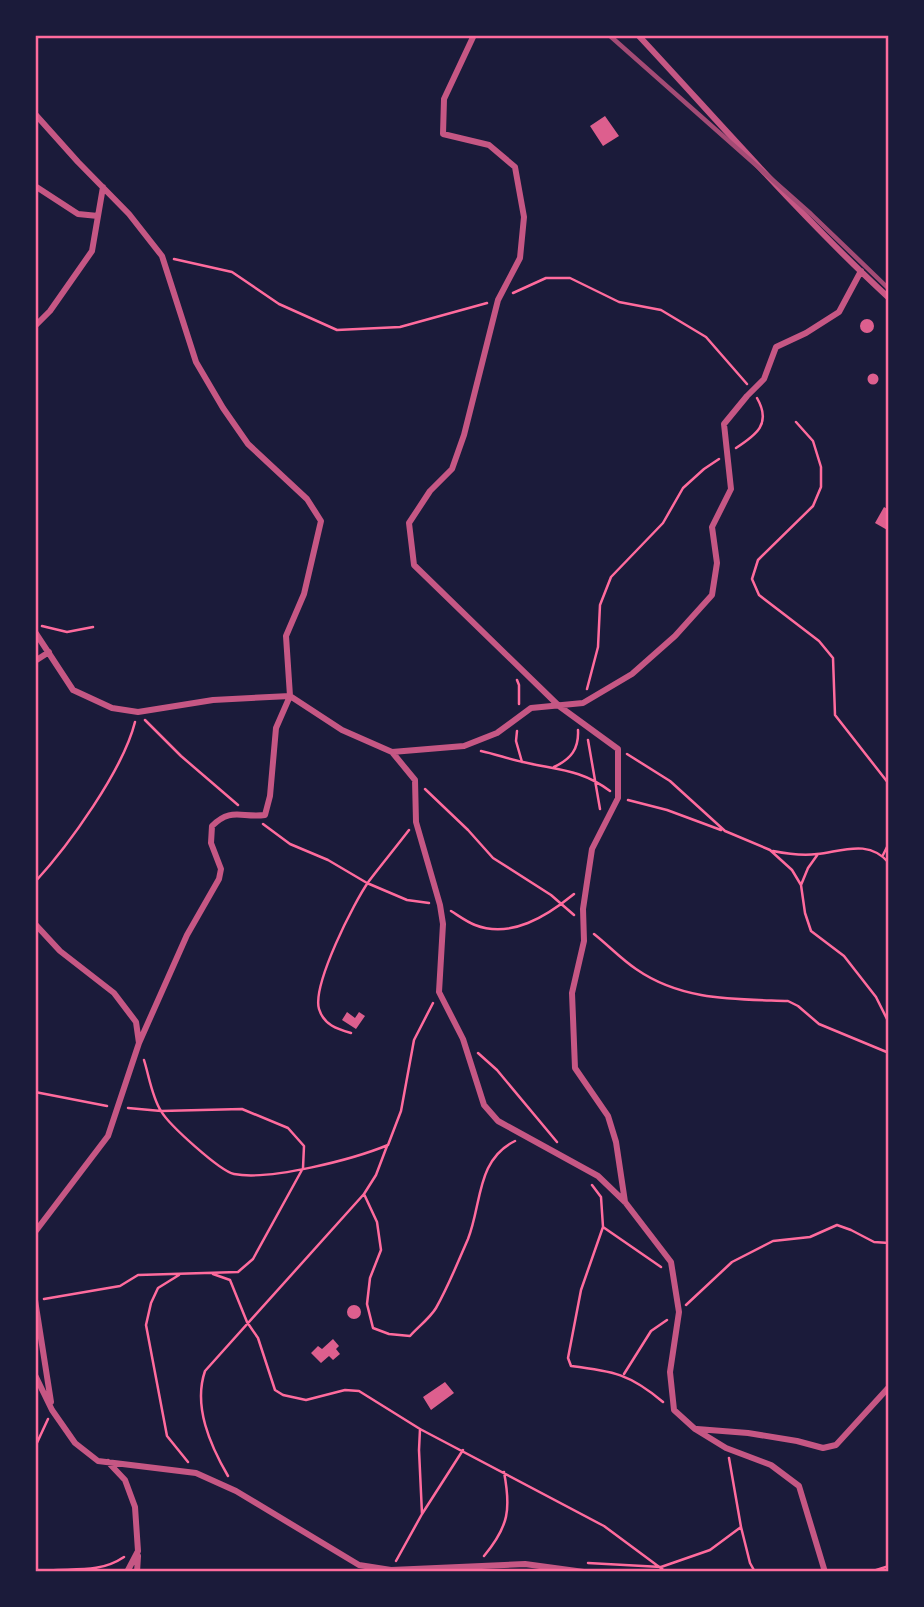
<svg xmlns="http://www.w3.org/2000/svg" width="924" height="1607" viewBox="0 0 924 1607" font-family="'Sofia Sans Condensed',sans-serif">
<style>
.building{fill:#dd5f8e}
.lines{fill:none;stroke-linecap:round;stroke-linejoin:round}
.path{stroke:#ff6b9d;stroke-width:2.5}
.minor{stroke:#c65784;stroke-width:6}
.rail{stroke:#a44b75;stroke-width:4.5}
.neatline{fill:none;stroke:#ff6b9d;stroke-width:2.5}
</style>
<rect width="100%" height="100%" fill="#1b1b3a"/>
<!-- building -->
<path class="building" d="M 605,116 L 619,136 L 603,146 L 590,126 Z
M860 326a7 7 0 1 1 14 0a7 7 0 1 1-14 0Z
M867.5 379a5.5 5.5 0 1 1 11 0a5.5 5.5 0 1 1-11 0Z
M 884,507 L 889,510 L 889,531 L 875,523 Z
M 347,1012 L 355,1018 L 359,1012 L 365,1016 L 356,1029 L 342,1020 Z
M347 1312a7 7 0 1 1 14 0a7 7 0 1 1-14 0Z
M 333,1339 L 339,1346 L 336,1349 L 340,1354 L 333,1360 L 329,1356 L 321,1363 L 311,1353 L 318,1346 L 322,1349 Z
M 445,1382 L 454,1393 L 431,1410 L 423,1397 Z"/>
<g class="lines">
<!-- path -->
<path class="path" d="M 174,259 L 232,272 L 279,304 L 337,330 L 400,327 L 487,303
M 513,293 L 546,278 L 570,278 L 619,302 L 661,310 L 706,337 L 747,384
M 796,422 L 813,441 L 821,467 L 821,487 L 813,506 L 758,560 L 752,579 L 759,595 L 819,641 L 833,658 L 835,715 L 889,784
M 736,448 C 756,435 772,424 757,398
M 42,626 L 67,632 L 93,627
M 517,680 L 519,685 L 519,704
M 587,689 L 598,647 L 600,605 L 611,577 L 663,523 L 683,488 L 704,469 L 719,459
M 145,720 L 181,756 L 238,805
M 517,731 L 516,741 L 522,762
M 588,740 L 600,809
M 481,751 C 495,754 509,759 523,762 C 557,770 581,769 610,791
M 627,754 L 670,781 L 725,831 L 770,850 L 792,870 L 801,885 L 805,913 L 811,931 L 844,956 L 876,997 L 889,1023
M 554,767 C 571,759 579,749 578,730
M 425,789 L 468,830 L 493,858 L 551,895 L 574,915
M 628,800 L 667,810 L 721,830
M 263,824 L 290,844 L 328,860 L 367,883 L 407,900 L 429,903
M 773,851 C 788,854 802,856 817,854 C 843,851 869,839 889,863
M 883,855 L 889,843
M 35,882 C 69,845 123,770 135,722
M 801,885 L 808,868 L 818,854
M 451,911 C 459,916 467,922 475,925 C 511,939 547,916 574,894
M 594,934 C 608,945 621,959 636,969 C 682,1001 734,999 788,1001 L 798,1006 L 819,1024 L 889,1053
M 351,1033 C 337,1029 324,1025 319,1009 C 312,985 354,902 369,881 C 382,864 396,847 409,830
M 478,1053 L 497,1070 L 557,1142
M 144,1060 C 149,1076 152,1097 161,1111 C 169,1125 220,1171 234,1174 C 270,1181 354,1159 388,1145 L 401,1111 L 414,1040 L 433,1003
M 35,1092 L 107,1106
M 592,1185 L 601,1197 L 603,1227 L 581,1290 L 568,1358 L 571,1366 C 613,1371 630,1374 663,1402
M 364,1194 L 377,1222 L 381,1250 L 370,1278 L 367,1304 L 373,1328 L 389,1334 L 410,1336 C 418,1327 430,1318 436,1308 C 448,1287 458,1262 468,1239 C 482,1204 476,1160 515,1141
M 603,1227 L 661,1267
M 213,1274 L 230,1280 L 247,1322 L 258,1338 L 275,1390 L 283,1395 L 306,1400 L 345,1390 L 359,1391 L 420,1429 L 604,1526 L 666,1572
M 179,1275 L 158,1288 L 151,1303 L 146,1325 L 167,1436 L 188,1462
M 44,1299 L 120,1286 L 138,1275 L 238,1272 L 253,1259 L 303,1168 L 304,1146 L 288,1128 L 242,1109 L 161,1111 L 128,1108
M 686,1305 L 732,1262 L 773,1241 L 810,1237 L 837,1225 L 851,1230 L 874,1242 L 889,1243
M 624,1374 L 651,1331 L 667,1320
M 35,1447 L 48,1419
M 729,1458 L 741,1527 L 750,1563 L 755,1572
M 228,1476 C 210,1445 193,1406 205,1371 L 364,1194 L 376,1175 L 387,1146
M 422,1514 L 463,1450
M 484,1556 C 509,1526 511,1509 504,1472
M 396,1561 L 422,1514 L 419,1450 L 420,1429
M 588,1563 L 661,1567 L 710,1550 L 741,1527
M 36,1572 C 65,1566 96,1576 124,1557
M 870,1572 L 889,1566"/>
<!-- minor -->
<path class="minor" d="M 474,35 L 444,99 L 443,134 L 489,145 L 515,167 L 524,217 L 520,258 L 498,300 L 464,435 L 452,469 L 430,491 L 409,523 L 414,565 L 559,706 L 618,749 L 618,798 L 592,849 L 583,909 L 584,941 L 572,993 L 575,1068 L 608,1116 L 616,1142 L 625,1202
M 638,35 C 720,123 800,216 889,298
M 35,114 L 78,162 L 129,214 L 162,256 L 196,362 L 223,408 L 248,444 L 307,499 L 321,521 L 304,594 L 286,636 L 290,696 L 342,730 L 392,752 L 415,780 L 416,822 L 440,905 L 443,924 L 439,992 L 463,1039 L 484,1105 L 498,1121 L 598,1176 L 625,1202 L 671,1262 L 679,1312 L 670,1372 L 674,1410 L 695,1429 L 726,1448 L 771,1465 L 799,1486 L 825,1572
M 35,186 L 78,214 L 98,216
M 35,326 L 50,311 L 92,251 L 103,187
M 35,632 L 73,690 L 112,708 L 138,712 L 213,700 L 290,696 L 276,728 L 270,796 L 265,815 C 241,818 231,807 212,826 L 211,843 L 221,869 L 219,879 L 187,935 L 139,1043
M 35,661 L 49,652
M 392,752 L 464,746 L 497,733 L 531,708 L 583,703 L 632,674 L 675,636 L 712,595 L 717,563 L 712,527 L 731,489 L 724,424 L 747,396 L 764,379 L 776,347 L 806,333 L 839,312 L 861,271
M 35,924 L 60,951 L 114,993 L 136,1022 L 139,1043 L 108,1136 L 35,1232
M 35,1300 L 51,1402
M 35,1375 L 52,1410 L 75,1443 L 98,1461 L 196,1473 L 236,1491 L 359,1565 L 391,1570 L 525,1564 L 584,1572
M 697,1429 L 748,1433 L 797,1441 L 823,1448 L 836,1445 L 889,1387
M 108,1462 L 125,1480 L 135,1507 L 138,1551 L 127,1572
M 137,1572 L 138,1556"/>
<!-- rail -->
<path class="rail" d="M 609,35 L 811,214 L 889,289"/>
</g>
<!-- border -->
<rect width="924" height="1607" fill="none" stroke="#1b1b3a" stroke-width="74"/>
<rect x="37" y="37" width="850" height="1533" class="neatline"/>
</svg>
